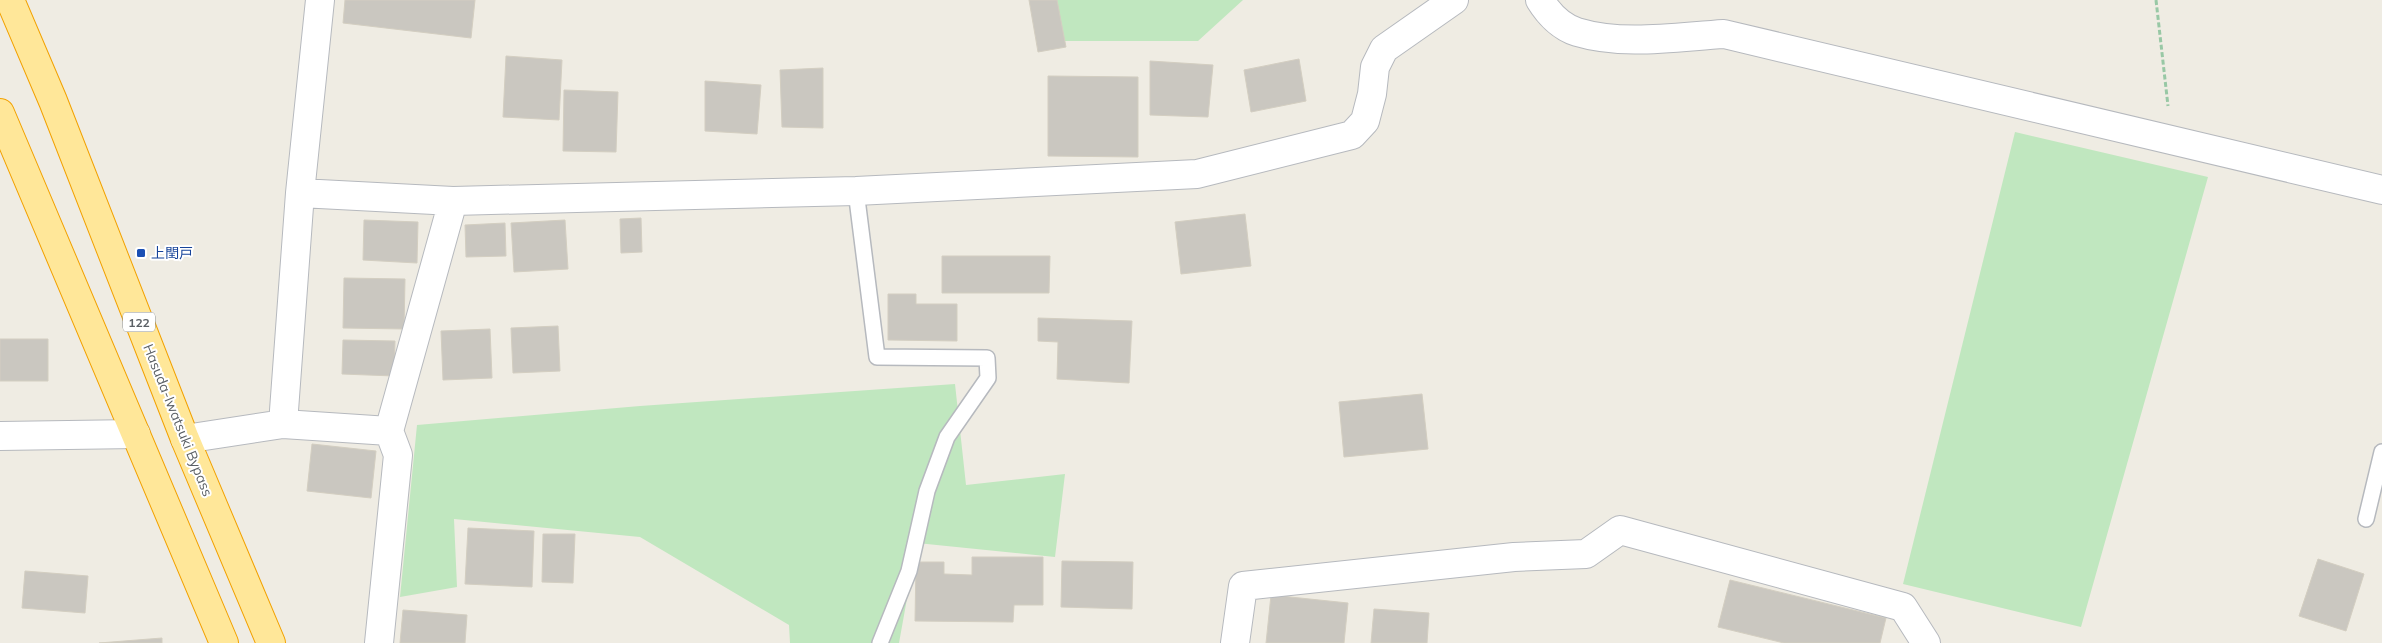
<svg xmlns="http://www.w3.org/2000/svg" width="2382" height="643" viewBox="0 0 2382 643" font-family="Mulish,'Noto Sans JP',sans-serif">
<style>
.green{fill:#c0e7bf}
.building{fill:#cac7c0;stroke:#d3cec1}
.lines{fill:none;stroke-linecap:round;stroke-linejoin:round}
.service-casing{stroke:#b6b9be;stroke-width:18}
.minor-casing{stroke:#b6b9be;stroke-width:30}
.trunk-casing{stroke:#f2a100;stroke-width:30}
.path{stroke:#98c8a5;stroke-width:3;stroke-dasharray:5 2.5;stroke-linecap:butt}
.service{stroke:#fff;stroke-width:15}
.minor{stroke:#fff;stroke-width:28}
.trunk{stroke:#ffe799;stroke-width:28}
.transit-dot{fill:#1a4fb4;stroke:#fff;stroke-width:2}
.labels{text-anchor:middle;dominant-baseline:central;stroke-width:4;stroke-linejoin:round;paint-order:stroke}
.shield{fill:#fff;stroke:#8c9093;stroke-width:1}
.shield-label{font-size:12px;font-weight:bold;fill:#5b6065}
.transit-label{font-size:14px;fill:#164399;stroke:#fff;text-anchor:start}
.street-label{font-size:14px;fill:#5b6065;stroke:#fff}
</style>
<rect width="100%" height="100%" fill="#efece3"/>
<!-- green -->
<path class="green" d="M 1049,0 L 1243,0 L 1198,41 L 1052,41 Z
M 2015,132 L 2208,177 L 2081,627 L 1903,584 Z
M 955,384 L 966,485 L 1065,474 L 1055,557 L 917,543 L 899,643 L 790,643 L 789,625 L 640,537 L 454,519 L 457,587 L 400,597 L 417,425 L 640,406 Z"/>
<!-- building -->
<path class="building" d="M 345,0 L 475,0 L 471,38 L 343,23 Z
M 1029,0 L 1057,0 L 1066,47 L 1038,52 Z
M 506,56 L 562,60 L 559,120 L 503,117 Z
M 1299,59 L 1306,101 L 1251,112 L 1244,70 Z
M 1150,61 L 1213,65 L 1208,117 L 1150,115 Z
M 823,68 L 823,128 L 782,127 L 780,70 Z
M 1048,76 L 1138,77 L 1138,157 L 1048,156 Z
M 705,81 L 761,85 L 757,134 L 705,131 Z
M 564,90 L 618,92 L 616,152 L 563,151 Z
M 1245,214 L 1251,266 L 1181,274 L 1175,222 Z
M 641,218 L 642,252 L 621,253 L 620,219 Z
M 364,220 L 418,222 L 417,263 L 363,260 Z
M 565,220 L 568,269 L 514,272 L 511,223 Z
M 505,223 L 506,256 L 466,257 L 465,225 Z
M 942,256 L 1050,256 L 1049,293 L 942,293 Z
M 344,278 L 405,279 L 404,329 L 343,328 Z
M 888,294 L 916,294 L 916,304 L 957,304 L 957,341 L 888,340 Z
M 1038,318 L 1132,321 L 1129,383 L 1057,379 L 1058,342 L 1038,341 Z
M 558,326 L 560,371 L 513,373 L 511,328 Z
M 490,329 L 492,378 L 443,380 L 441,331 Z
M 0,339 L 48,339 L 48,381 L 0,381 Z
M 343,340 L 395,341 L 394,376 L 342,374 Z
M 1422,394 L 1428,449 L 1344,457 L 1339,402 Z
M 312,444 L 376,451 L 371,498 L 307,491 Z
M 468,528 L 534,531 L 532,587 L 465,584 Z
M 543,534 L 575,534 L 573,583 L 542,582 Z
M 972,557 L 1043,557 L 1043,605 L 1014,605 L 1013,622 L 915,621 L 916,562 L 944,562 L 944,574 L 972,575 Z
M 2318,559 L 2364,574 L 2346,631 L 2299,616 Z
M 1062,561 L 1133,562 L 1132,609 L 1061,607 Z
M 25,571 L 88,576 L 85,613 L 22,608 Z
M 1730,580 L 1886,618 L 1880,643 L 1784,643 L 1718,627 Z
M 1271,595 L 1348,603 L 1344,643 L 1266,643 Z
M 1374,609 L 1429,613 L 1427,643 L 1371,643 Z
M 403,610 L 467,615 L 465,643 L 400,643 Z
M 162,638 L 162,643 L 99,643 Z"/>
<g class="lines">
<!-- service casing -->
<g class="service-casing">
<path id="service" d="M 856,191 L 877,357 L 987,358 L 988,378 L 947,437 L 927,491 L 909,571 L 880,643
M 2366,519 L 2382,452"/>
</g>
<!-- minor casing -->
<g class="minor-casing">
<path id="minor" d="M 1540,0 C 1548,13 1561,27 1577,32 C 1623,46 1676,37 1724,34 L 2382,190
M 300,193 L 453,201 L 856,191 L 1197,174 L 1352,135 L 1365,121 L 1372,94 L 1375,67 L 1384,49 L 1454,0
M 283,424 L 300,193 L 320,0
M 389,431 L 453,201
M 0,436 L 136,434
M 185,439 L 283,424 L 389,431 L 398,455 L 379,643
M 1235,643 L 1243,586 L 1514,557 L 1586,554 L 1620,530 L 1903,607 L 1926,643"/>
</g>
<!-- trunk casing -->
<g class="trunk-casing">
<path id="trunk" d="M 10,0 L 53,101 L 185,439 L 271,643
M 0,113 L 224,643"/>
</g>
<!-- path -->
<path class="path" d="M 2156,0 L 2168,106"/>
<!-- service -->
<use href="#service" class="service"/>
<!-- minor -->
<use href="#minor" class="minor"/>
<!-- trunk -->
<use href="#trunk" class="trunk"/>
</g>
<!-- markers -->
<rect class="transit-dot" x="136" y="248" width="10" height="10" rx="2.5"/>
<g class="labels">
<!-- shield labels -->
<rect class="shield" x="123" y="312.5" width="32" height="19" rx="4"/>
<g class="shield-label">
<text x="139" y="322">122</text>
</g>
<!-- transit labels -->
<g class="transit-label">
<text x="151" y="253">上閏戸</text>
</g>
<!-- street labels -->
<g class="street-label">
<text transform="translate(178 420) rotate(68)">Hasuda-Iwatsuki Bypass</text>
</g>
</g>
</svg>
